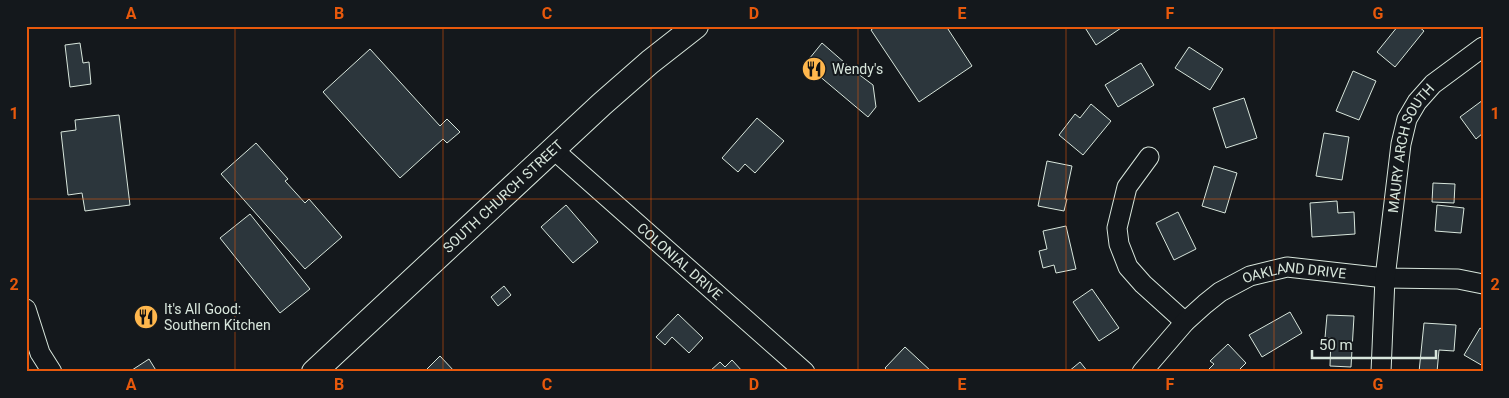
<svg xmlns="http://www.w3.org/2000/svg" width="1509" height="398" viewBox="0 0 1509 398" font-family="Roboto,sans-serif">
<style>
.building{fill:#2c363c;stroke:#d8e6dc}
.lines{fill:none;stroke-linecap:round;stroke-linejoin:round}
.minor-casing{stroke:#d8e6dc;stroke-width:21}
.major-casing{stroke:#d8e6dc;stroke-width:26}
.minor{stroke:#14181c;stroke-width:19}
.major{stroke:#14181c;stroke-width:24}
.grid{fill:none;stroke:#e8590c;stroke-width:1;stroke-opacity:0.55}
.labels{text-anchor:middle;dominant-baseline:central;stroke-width:4;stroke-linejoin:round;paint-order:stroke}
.poi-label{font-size:14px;fill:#d8e6dc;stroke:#14181c;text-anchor:start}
.street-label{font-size:14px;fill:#d8e6dc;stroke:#14181c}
.neatline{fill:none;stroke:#e8590c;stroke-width:2}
.grid-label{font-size:16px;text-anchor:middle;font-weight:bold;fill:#e8590c}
</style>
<rect width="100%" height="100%" fill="#14181c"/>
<!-- building -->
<path class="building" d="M 876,26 L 946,26 L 972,66 L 919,102 L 871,30 Z
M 1084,26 L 1124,26 L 1096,45 Z
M 1398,26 L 1418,26 L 1424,31 L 1395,67 L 1377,52 Z
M 80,43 L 83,63 L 89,62 L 91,84 L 70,87 L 65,45 Z
M 822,43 L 853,70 L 873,85 L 876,107 L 868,117 L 805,64 Z
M 1189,47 L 1223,69 L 1210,90 L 1175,68 Z
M 370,49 L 440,126 L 447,119 L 460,132 L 447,143 L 443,139 L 400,178 L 323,92 Z
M 1141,63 L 1154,85 L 1118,107 L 1105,85 Z
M 1353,71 L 1376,81 L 1359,120 L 1336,111 Z
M 1244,98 L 1257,138 L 1226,148 L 1213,108 Z
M 1483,100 L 1483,133 L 1476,139 L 1460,117 Z
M 1091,104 L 1111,121 L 1083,155 L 1059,135 L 1075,114 L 1080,118 Z
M 119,115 L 130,205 L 85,211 L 82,193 L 68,195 L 61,132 L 76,130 L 75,120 Z
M 757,118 L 784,141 L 755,173 L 745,164 L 738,172 L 722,158 Z
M 1324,133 L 1349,137 L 1342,180 L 1316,176 Z
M 256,143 L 288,179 L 285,181 L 305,203 L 309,199 L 342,237 L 305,269 L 221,174 Z
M 1047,161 L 1072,166 L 1065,199 L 1067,199 L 1064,211 L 1038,206 Z
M 1214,166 L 1237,173 L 1225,213 L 1202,206 Z
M 1433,183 L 1455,184 L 1454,203 L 1432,202 Z
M 1337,201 L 1338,213 L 1354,212 L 1355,234 L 1312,237 L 1310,203 Z
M 566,205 L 598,242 L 573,263 L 541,227 Z
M 1437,205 L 1464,208 L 1461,233 L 1435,231 Z
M 1178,212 L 1196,249 L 1174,260 L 1156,223 Z
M 250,214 L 310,289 L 280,313 L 220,238 Z
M 1066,226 L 1076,269 L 1056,273 L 1054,265 L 1043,268 L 1039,251 L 1047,249 L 1043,231 Z
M 504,286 L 511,295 L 498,306 L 491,297 Z
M 1092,289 L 1119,328 L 1099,341 L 1073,302 Z
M 1290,312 L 1302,333 L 1262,357 L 1249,335 Z
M 678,314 L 703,338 L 689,353 L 672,337 L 665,345 L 656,337 Z
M 1327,315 L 1354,316 L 1351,367 L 1330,366 L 1331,338 L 1325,338 Z
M 1424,323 L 1456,325 L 1454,351 L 1439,350 L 1437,372 L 1419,372 Z
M 1480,328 L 1483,330 L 1483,366 L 1464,355 Z
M 1228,344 L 1246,363 L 1237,372 L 1206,372 L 1214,364 L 1210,361 Z
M 905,347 L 932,372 L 889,372 L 885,368 Z
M 440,356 L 455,372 L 424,372 Z
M 149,359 L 157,372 L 129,372 Z
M 732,360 L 743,372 L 710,371 L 720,362 L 725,367 Z
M 1080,362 L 1088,372 L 1068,372 Z"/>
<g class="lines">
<!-- minor casing -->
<g class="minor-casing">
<g id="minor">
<path id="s1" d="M 554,150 L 805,372"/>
<path d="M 1149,157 L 1127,187 L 1117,228 L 1119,244 L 1128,267 L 1143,284 L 1185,322"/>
<path d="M 26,309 L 40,353 L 52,372"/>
<path id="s2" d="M 1142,372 L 1185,322 L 1205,304 L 1220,292 L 1250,276 L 1287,267 L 1385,278 L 1458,279 L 1483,284"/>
<path id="s3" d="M 1381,372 L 1385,278 L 1401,144 L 1407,119 L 1417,102 L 1433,84 L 1483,47"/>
</g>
</g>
<!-- major casing -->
<g class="major-casing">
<g id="major">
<path id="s4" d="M 314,372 L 602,104 L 650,62 L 696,26"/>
</g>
</g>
<!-- minor -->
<use href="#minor" class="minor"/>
<!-- major -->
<use href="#major" class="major"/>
</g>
<!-- grid -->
<path class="grid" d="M 235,26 L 235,372M 443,26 L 443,372M 651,26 L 651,372M 858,26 L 858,372M 1066,26 L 1066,372M 1274,26 L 1274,372M 26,199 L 1483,199"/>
<!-- icons -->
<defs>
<g id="restaurant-disc" transform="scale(1.25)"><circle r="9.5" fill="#ffb74d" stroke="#14181c"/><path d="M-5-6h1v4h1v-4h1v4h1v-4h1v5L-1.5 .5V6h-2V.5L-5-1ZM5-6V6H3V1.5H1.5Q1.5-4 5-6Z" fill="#111"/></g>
</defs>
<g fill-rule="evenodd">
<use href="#restaurant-disc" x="814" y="69"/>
<use href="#restaurant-disc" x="146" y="317"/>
</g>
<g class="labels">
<!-- poi labels -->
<g class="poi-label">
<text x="832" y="69">Wendy's</text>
<text x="164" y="309">It's All Good:<tspan x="164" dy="16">Southern Kitchen</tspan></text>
</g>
<!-- street labels -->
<g class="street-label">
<text stroke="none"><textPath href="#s3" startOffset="228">MAURY ARCH SOUTH</textPath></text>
<text stroke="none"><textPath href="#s4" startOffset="258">SOUTH CHURCH STREET</textPath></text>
<text stroke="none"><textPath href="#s1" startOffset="168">COLONIAL DRIVE</textPath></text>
<text stroke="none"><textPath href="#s2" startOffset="191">OAKLAND DRIVE</textPath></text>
</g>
</g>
<!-- border -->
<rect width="1509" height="398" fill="none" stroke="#14181c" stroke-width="55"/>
<!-- scale -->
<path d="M1312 350v8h124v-8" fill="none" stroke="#d8e6dc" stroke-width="2.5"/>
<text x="1319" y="350" font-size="15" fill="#d8e6dc" stroke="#14181c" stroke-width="4" paint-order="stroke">50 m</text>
<rect x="28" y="28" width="1454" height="342" class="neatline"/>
<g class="grid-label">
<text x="131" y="19">A</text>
<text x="339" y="19">B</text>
<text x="547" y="19">C</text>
<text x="754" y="19">D</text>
<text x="962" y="19">E</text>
<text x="1170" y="19">F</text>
<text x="1378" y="19">G</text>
<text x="14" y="119">1</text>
<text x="1495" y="119">1</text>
<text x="14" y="290">2</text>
<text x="1495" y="290">2</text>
<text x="131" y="390">A</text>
<text x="339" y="390">B</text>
<text x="547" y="390">C</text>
<text x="754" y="390">D</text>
<text x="962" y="390">E</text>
<text x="1170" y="390">F</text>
<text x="1378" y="390">G</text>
</g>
</svg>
